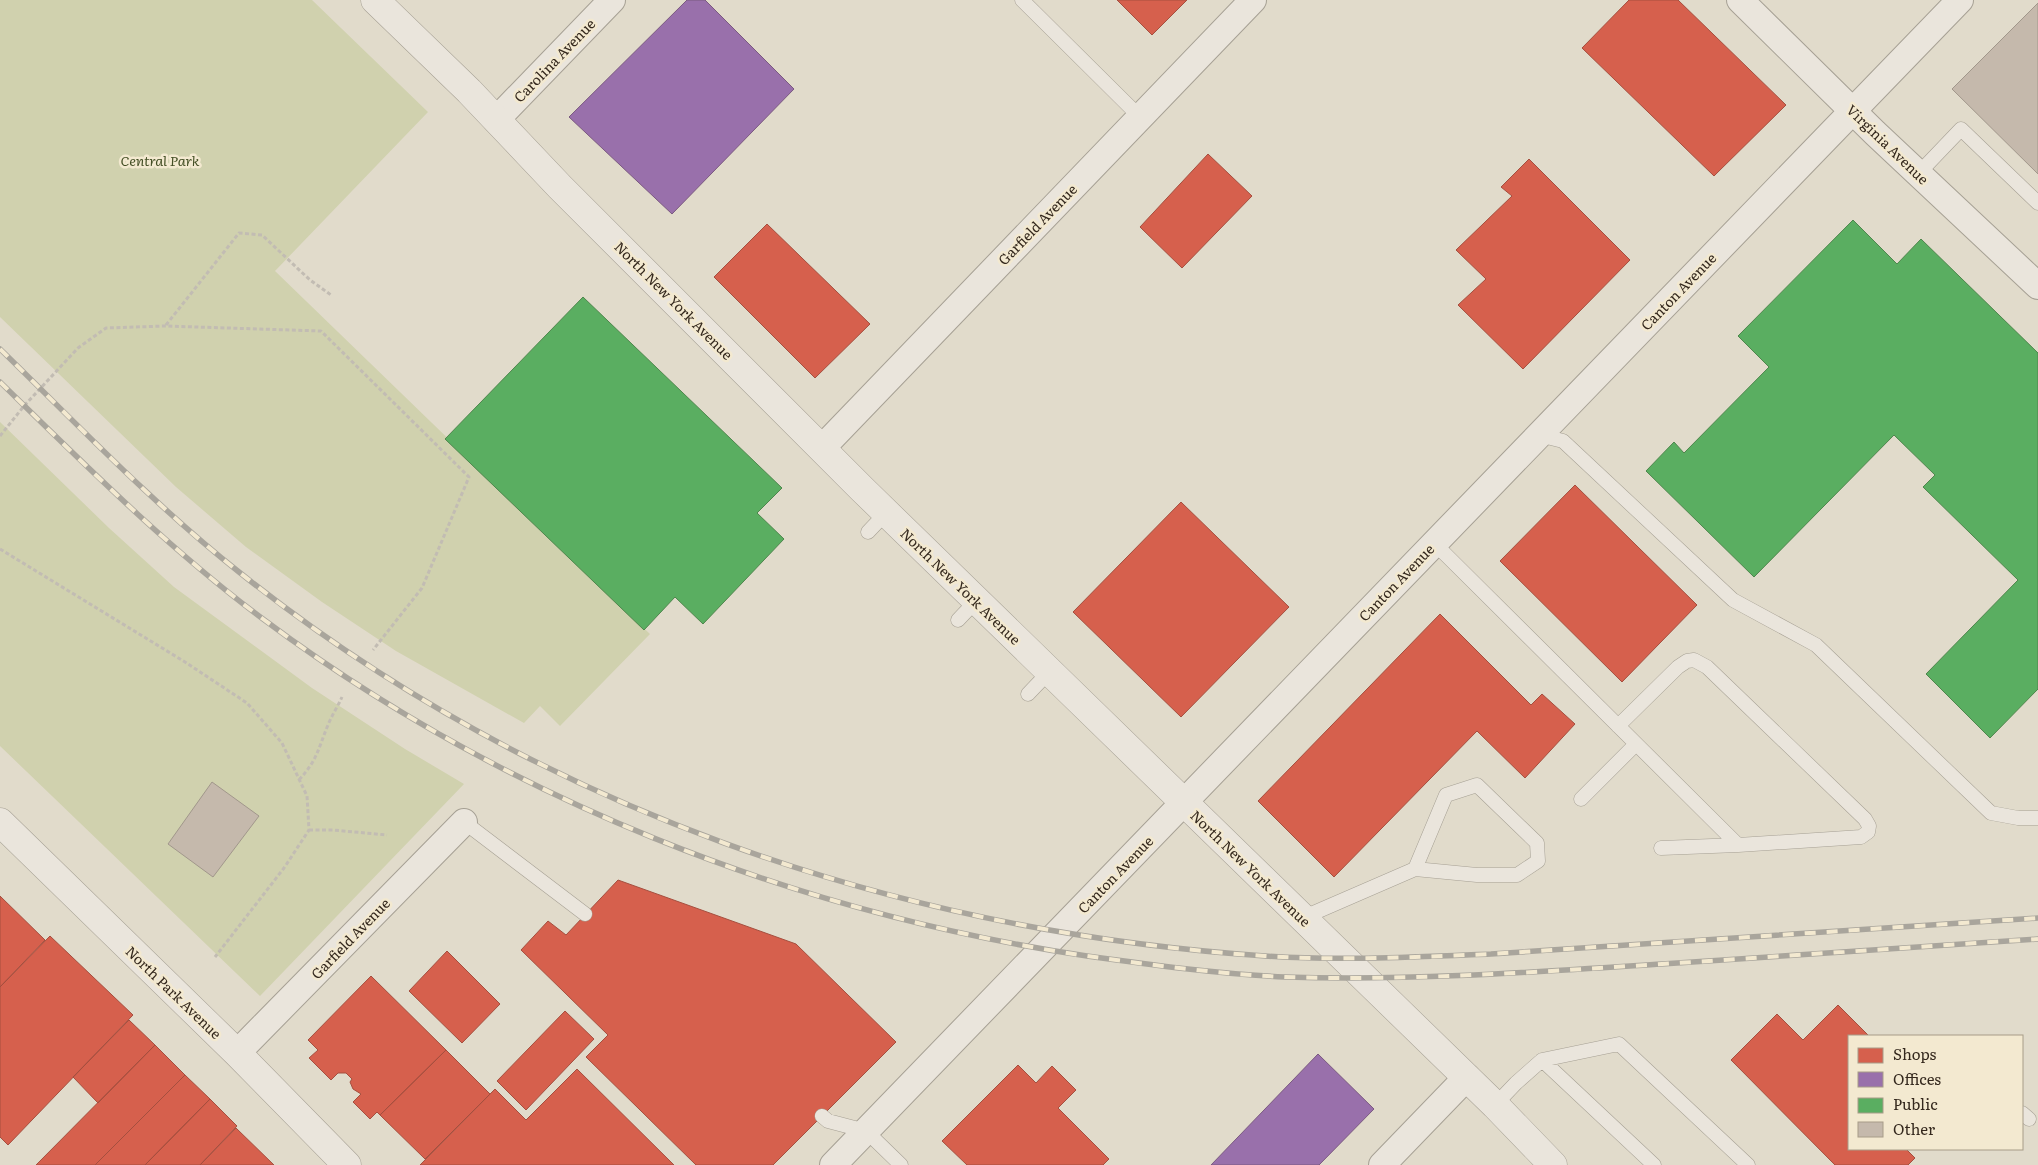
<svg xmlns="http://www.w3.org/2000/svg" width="2038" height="1165" viewBox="0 0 2038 1165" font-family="Literata,serif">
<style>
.green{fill:#d0d1ae}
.shops{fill:#d6604d;stroke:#a54f3f}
.offices{fill:#9970ab;stroke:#7b5a80}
.public{fill:#5aae61;stroke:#4f864d}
.building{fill:#c5b9ac;stroke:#a1978b}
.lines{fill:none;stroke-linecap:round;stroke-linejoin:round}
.service-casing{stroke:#a6a094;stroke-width:15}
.minor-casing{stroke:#a6a094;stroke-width:28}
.tertiary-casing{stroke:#a6a094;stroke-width:29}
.path{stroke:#c2bcb3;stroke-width:3;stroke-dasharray:4 2.5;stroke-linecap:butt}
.service{stroke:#eae5dc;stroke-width:14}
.minor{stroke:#eae5dc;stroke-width:26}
.tertiary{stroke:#eae5dc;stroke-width:28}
.rail-casing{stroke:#a9a59c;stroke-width:5.5}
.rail{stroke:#f3e9d0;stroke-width:4;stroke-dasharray:11;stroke-linecap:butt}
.labels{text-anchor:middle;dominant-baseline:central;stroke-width:5;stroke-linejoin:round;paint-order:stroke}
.street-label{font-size:14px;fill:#34281d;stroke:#f3e9d0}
.park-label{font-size:14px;font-style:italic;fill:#444f25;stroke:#f3e9d0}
</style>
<rect width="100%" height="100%" fill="#e1dbcb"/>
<!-- green -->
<path class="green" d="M 0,0 L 312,0 L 428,112 L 275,271 L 650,634 L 560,726 L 540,706 L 524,723 L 396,651 L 322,602 L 246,547 L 176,487 L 0,317 Z
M 0,422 L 109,528 L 174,587 L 312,688 L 405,749 L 464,784 L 260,996 L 0,746 Z"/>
<!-- shops -->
<path class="shops" d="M 1117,0 L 1187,0 L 1152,35 Z
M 1629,0 L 1678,0 L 1786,105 L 1714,176 L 1582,48 Z
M 1208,154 L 1252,196 L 1182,268 L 1140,227 Z
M 1529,159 L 1630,260 L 1523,369 L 1458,305 L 1486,279 L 1456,250 L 1512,196 L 1501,187 Z
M 767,224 L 870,324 L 815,378 L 714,277 Z
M 1575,485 L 1697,605 L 1622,682 L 1500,561 Z
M 1181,502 L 1289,607 L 1181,717 L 1073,612 Z
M 1440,614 L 1531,705 L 1542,694 L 1575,724 L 1525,778 L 1477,731 L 1334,877 L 1258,801 Z
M 618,880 L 796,944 L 896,1042 L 773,1165 L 696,1165 L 586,1057 L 608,1035 L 521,950 L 548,921 L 566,935 Z
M 0,896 L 45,940 L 0,987 Z
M 50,936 L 133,1015 L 8,1145 L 0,1137 L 0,987 Z
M 447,951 L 500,1004 L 462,1043 L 409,991 Z
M 371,976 L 446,1050 L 380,1115 L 377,1112 L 370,1119 L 353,1102 L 361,1094 L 353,1089 L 350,1082 L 352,1079 L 346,1073 L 338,1073 L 331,1080 L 309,1058 L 318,1050 L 308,1040 Z
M 1838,1005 L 1869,1036 L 1849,1036 L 1849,1149 L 1906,1149 L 1915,1158 L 1908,1165 L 1835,1165 L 1731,1060 L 1777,1014 L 1803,1040 Z
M 565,1011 L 594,1039 L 526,1110 L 497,1081 Z
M 129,1020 L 155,1045 L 98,1103 L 73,1077 Z
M 155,1045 L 185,1075 L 95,1165 L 36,1165 Z
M 446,1050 L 490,1094 L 425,1159 L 380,1115 Z
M 1018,1065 L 1036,1083 L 1052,1066 L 1076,1090 L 1058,1108 L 1109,1159 L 1103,1165 L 967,1165 L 942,1141 Z
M 577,1069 L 674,1165 L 420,1165 L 495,1089 L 526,1120 Z
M 185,1075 L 210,1099 L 145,1165 L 95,1165 Z
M 210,1099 L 237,1126 L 200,1165 L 145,1165 Z
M 236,1128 L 274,1165 L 200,1165 Z"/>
<!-- offices -->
<path class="offices" d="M 687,0 L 705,0 L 794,89 L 672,214 L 569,117 Z
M 1318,1054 L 1374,1109 L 1319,1165 L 1211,1165 Z"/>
<!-- public -->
<path class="public" d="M 1853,220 L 1897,264 L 1921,239 L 2038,353 L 2038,689 L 1990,738 L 1926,674 L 2018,580 L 1923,487 L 1935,475 L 1894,435 L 1754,577 L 1646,471 L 1674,442 L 1684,453 L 1769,367 L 1738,336 Z
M 583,297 L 782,488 L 757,513 L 784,539 L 703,624 L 675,597 L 644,630 L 445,439 Z"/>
<!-- building -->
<path class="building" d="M 2038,3 L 2038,174 L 1952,89 Z
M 212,782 L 259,816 L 213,877 L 168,844 Z"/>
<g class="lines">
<!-- service casing -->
<g class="service-casing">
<path id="service" d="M 1022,0 L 1140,117
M 1918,174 L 1961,129 L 2038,203
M 1539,435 L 1563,441 L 1733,600 L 1816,645 L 1991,813 L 2018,818 L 2038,818
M 868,532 L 886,513
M 1434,543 L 1738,845
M 958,620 L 976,601
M 1028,694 L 1049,672
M 1618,726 L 1678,667 L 1687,661 L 1694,660 L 1707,667 L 1865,819 L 1869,826 L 1868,832 L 1861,837 L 1738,845 L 1661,848
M 1581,799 L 1636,744
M 464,822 L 585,914
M 1302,918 L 1415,869 L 1477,875 L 1517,875 L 1538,861 L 1537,843 L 1477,785 L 1446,795 L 1415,869
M 1542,1060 L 1654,1165
M 1495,1105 L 1516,1083 L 1542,1060 L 1619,1044 L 1748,1165
M 2022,1113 L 2029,1119
M 822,1116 L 828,1121 L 866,1131 L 901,1165"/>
</g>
<!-- minor casing -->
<g class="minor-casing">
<path id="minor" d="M 1740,0 L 1875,133 L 2038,286
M 496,120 L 612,0
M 822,448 L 1253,0
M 237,1053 L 464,822
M 833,1165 L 1960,0
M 1382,1165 L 1467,1077"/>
</g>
<!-- tertiary casing -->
<g class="tertiary-casing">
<path id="tertiary" d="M 375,0 L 469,91 L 560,187 L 862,489 L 1495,1105 L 1553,1165
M 0,822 L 237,1053 L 347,1165"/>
</g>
<!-- path -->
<path class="path" d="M 166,325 L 239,233 L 262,235 L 310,280 L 331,295
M 0,436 L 24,406 L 78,348 L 106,328 L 165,326 L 321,331 L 469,477 L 422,588 L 373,650
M 0,549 L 185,662 L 247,703 L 282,743 L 307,796 L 309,830 L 284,868 L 215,957
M 299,780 C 318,759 318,749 328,725 C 332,715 338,706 342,697
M 309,830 L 333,830 L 387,835"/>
<!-- service -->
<use href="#service" class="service"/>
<!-- minor -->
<use href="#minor" class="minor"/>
<!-- tertiary -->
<use href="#tertiary" class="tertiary"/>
<!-- rail casing -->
<g class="rail-casing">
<path id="rail" d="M 0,349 C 78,425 153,504 239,572 C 532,806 893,931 1265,956 C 1340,961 1417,957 1491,954 L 2038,918
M 0,382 C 84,464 169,549 263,619 C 503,798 791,912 1087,956 C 1152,965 1219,974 1285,977 C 1411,981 1536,972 1662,964 C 1787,956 1913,947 2038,939"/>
</g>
<!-- rail -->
<use href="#rail" class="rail"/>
</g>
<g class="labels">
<!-- street labels -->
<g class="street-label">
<text transform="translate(554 60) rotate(-46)">Carolina Avenue</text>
<text transform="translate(1888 144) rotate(44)">Virginia Avenue</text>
<text transform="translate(1037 224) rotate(-46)">Garfield Avenue</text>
<text transform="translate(1678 291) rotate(-46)">Canton Avenue</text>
<text transform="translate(674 300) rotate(45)">North New York Avenue</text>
<text transform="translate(1396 582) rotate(-46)">Canton Avenue</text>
<text transform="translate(961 586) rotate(44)">North New York Avenue</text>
<text transform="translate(1251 868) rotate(44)">North New York Avenue</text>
<text transform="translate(1115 874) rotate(-46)">Canton Avenue</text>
<text transform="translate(350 938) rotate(-46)">Garfield Avenue</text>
<text transform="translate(174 992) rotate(44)">North Park Avenue</text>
</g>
<!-- park labels -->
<g class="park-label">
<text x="160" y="160">Central Park</text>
</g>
</g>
<!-- legend -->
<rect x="1848" y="1035" width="175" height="115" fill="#f3e9d0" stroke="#a79c88"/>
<rect x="1858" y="1048" width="25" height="15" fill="#d6604d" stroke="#a79c88"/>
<text x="1893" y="1060" font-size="15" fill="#34281d">Shops</text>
<rect x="1858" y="1072" width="25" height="15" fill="#9970ab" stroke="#a79c88"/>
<text x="1893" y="1085" font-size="15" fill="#34281d">Offices</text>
<rect x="1858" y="1098" width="25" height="15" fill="#5aae61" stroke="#a79c88"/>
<text x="1893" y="1110" font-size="15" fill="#34281d">Public</text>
<rect x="1858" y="1122" width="25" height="15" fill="#c5b9ac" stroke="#a79c88"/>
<text x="1893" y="1135" font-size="15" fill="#34281d">Other</text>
</svg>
